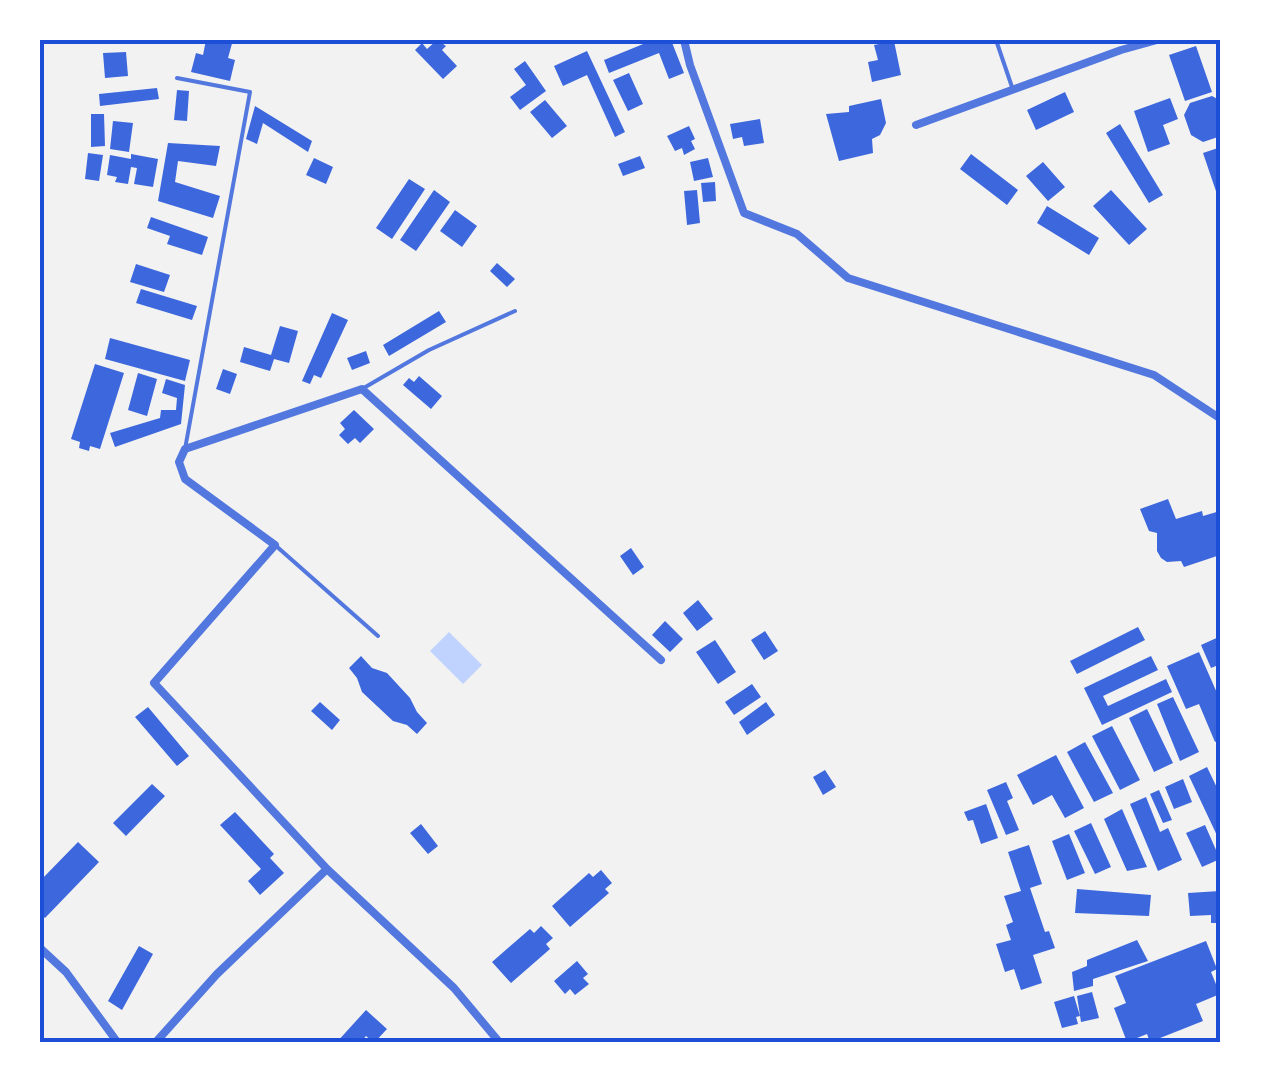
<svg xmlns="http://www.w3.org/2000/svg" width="1261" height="1083" viewBox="0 0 1261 1083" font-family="Cabin,sans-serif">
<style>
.water{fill:#bfd3fe}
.building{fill:#3d67dc}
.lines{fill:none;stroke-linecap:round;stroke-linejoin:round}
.service{stroke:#5277de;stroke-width:4}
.minor{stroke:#5277de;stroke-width:8}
.neatline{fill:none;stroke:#1d4ed8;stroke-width:4}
</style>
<rect width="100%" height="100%" fill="#f2f2f2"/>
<!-- water -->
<path class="water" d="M 449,632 L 482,665 L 463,684 L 430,651 Z"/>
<!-- building -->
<path class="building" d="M 206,40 L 233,40 L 228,58 L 235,60 L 230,81 L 191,72 L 196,53 L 203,55 Z
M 437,40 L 446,46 L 442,50 L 457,66 L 443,79 L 415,50 L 422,43 L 427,49 Z
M 653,40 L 671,40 L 684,73 L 669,79 L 659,53 L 609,73 L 604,60 Z
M 894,41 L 901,75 L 872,82 L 868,62 L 878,60 L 874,45 Z
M 1196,46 L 1212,92 L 1185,101 L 1169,55 Z
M 587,51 L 625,132 L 615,137 L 587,75 L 563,86 L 554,66 Z
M 126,52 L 128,76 L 105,78 L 103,53 Z
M 525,61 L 546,91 L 520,110 L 510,97 L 526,85 L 514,69 Z
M 629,73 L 643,104 L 628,111 L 613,80 Z
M 157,88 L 159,99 L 100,106 L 99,94 Z
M 177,90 L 189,91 L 187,121 L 174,120 Z
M 1065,92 L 1074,112 L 1036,130 L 1027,110 Z
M 1212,96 L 1221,101 L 1221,136 L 1203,142 L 1191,135 L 1184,115 L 1190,103 Z
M 1170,98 L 1178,119 L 1163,125 L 1170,144 L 1148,152 L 1134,111 Z
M 881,99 L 886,123 L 880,135 L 872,139 L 873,153 L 839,161 L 826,114 L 849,112 L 849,106 Z
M 545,100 L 567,126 L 552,138 L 530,112 Z
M 255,106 L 312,141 L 308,152 L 263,123 L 257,144 L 246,139 Z
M 91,114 L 104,114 L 105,146 L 91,147 Z
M 760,119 L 764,143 L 744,146 L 742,137 L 733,139 L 730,124 Z
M 113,121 L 133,123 L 129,152 L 110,149 Z
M 1120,124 L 1163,195 L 1149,203 L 1106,133 Z
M 689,126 L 695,139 L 691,141 L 695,149 L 684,155 L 682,148 L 675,151 L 667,136 Z
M 168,143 L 220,146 L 216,166 L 178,161 L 175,182 L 220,196 L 213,218 L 158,201 Z
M 1221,147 L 1221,203 L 1220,203 L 1203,153 Z
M 88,153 L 103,155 L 99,181 L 85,179 Z
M 131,154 L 158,159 L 153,187 L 134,184 L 137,168 L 131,167 L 128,184 L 115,182 L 117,177 L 107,175 L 110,155 L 131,159 Z
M 971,154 L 1018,190 L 1007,205 L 960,169 Z
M 640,156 L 645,168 L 623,176 L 618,164 Z
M 314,158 L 333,167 L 326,184 L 306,175 Z
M 708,158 L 713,177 L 694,181 L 690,162 Z
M 1043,162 L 1065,187 L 1048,201 L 1026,176 Z
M 409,179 L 425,189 L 392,239 L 376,228 Z
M 715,182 L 716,201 L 703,202 L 701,183 Z
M 434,190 L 450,202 L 416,251 L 400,240 Z
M 697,190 L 700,223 L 687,225 L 684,191 Z
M 1111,190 L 1147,229 L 1129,245 L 1093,206 Z
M 1047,206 L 1099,238 L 1089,255 L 1037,223 Z
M 455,210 L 477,226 L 462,247 L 440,231 Z
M 151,217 L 208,237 L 202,255 L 167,244 L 170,236 L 147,228 Z
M 497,263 L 515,279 L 507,287 L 490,271 Z
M 136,264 L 170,275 L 164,292 L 130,282 Z
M 141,289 L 197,306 L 192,320 L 136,303 Z
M 439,311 L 446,322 L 389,356 L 383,345 Z
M 332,313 L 348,320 L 321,378 L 314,375 L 310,384 L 302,381 Z
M 280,326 L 298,331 L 289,363 L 274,359 L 270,371 L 240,362 L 244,347 L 271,355 Z
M 110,338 L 190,360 L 185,381 L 105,359 Z
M 366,351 L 370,363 L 352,370 L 347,358 Z
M 95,364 L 124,373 L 100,449 L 90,446 L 89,451 L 79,448 L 80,442 L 71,439 Z
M 223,369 L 237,374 L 230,394 L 216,389 Z
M 138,373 L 157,379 L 147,416 L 128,410 Z
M 419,376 L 442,396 L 431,409 L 403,385 L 409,378 L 414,382 Z
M 166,379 L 185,385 L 181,424 L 115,447 L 110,433 L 160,418 L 161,410 L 176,410 L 177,398 L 162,393 Z
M 354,410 L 374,429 L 360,443 L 355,438 L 348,444 L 339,435 L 345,429 L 340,423 Z
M 1168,499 L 1176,519 L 1202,511 L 1203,516 L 1220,511 L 1221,550 L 1217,556 L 1184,567 L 1181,561 L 1167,562 L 1161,558 L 1157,551 L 1157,533 L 1149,531 L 1140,509 Z
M 631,548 L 644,567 L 633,575 L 620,556 Z
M 698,600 L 713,619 L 697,631 L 683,613 Z
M 665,621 L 683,639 L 670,652 L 652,635 Z
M 1138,627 L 1145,640 L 1077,674 L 1070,661 Z
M 765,631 L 778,651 L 764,660 L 751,640 Z
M 1221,636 L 1221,664 L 1211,668 L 1201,645 Z
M 715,640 L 736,672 L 718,684 L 696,652 Z
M 1199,652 L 1221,702 L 1221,739 L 1215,742 L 1199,704 L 1186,709 L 1167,666 Z
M 361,656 L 372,668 L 387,673 L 410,698 L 417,712 L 427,723 L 417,734 L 407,725 L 393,721 L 362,692 L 357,678 L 349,668 Z
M 1151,656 L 1158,670 L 1103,696 L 1108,706 L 1166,679 L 1172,692 L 1102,725 L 1084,688 Z
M 752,684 L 761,697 L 734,715 L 725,702 Z
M 1173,697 L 1199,752 L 1180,761 L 1157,704 Z
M 320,702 L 340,720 L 332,730 L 311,711 Z
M 766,702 L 775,715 L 747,735 L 739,722 Z
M 148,707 L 189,756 L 177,766 L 135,717 Z
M 1147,709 L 1173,763 L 1154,772 L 1129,718 Z
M 1112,726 L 1140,780 L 1120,790 L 1092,736 Z
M 1085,742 L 1113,793 L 1094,802 L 1067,752 Z
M 1056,755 L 1084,808 L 1065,818 L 1052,795 L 1033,805 L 1017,775 Z
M 1207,767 L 1221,796 L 1221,844 L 1189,776 Z
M 825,770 L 836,787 L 823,795 L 813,777 Z
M 1183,779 L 1192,802 L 1174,809 L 1165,787 Z
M 1006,782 L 1013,798 L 1007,801 L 1019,830 L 1006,835 L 987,790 Z
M 152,784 L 165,796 L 126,836 L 113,823 Z
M 1159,790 L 1172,820 L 1163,823 L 1150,794 Z
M 1146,797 L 1160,832 L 1168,828 L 1182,860 L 1158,871 L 1130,804 Z
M 986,804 L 998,838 L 981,844 L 973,820 L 968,821 L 964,812 Z
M 1122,809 L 1147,867 L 1127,871 L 1104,819 Z
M 235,812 L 274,854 L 270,858 L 284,873 L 260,895 L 248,881 L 261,869 L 220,825 Z
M 1091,823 L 1111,867 L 1095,874 L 1074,831 Z
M 421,824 L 438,846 L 428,854 L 410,833 Z
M 1205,825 L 1220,859 L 1202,867 L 1186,833 Z
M 1069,834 L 1085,873 L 1067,880 L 1052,841 Z
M 78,842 L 99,862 L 45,918 L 40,913 L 40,881 Z
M 1029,845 L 1042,884 L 1030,888 L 1045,932 L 1049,931 L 1055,948 L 1033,955 L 1042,983 L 1021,990 L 1014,969 L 1005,972 L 996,944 L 1011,940 L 1006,925 L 1013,922 L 1004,896 L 1021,891 L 1008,852 Z
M 601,870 L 612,883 L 605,889 L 609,893 L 570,927 L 552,906 L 589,873 L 593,877 Z
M 1077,889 L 1151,895 L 1149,916 L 1075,913 Z
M 1220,891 L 1221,923 L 1211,923 L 1211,915 L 1190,916 L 1188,893 Z
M 541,926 L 553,938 L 546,944 L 550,949 L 511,983 L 492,962 L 530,929 L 534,933 Z
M 1137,940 L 1148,961 L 1093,979 L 1093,986 L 1074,991 L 1072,972 L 1087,966 L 1087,960 Z
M 1206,941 L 1217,969 L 1211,972 L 1220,994 L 1196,1004 L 1203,1021 L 1150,1042 L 1147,1034 L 1127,1042 L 1114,1008 L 1126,1003 L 1115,976 Z
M 139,946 L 153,954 L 122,1010 L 108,1001 Z
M 577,961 L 588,974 L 583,978 L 589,984 L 575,995 L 570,989 L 565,994 L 554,981 Z
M 1092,992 L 1099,1018 L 1081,1022 L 1077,996 Z
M 1074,996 L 1080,1016 L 1076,1017 L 1078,1024 L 1062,1028 L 1054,1002 Z
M 366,1010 L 387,1029 L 374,1043 L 366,1036 L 360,1043 L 336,1043 Z"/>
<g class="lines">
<!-- service -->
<path class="service" d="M 996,40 L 1012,87
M 177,78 L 250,92 L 185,449
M 362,389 L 429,350 L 515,311
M 275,545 L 378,636"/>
<!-- minor -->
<path class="minor" d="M 684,40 L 690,65 L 744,213 L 797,234 L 848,278 L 1154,375 L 1221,419
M 916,125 L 1121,50 L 1157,40
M 40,948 L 66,972 L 118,1043
M 155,1043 L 217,974 L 327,869
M 500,1043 L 454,988 L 327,869 L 154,683 L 275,545 L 185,479 L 179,462 L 185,449 L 362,389 L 661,660"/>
</g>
<!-- border -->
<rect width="1261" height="1083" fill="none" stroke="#ffffff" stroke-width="85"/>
<rect x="42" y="42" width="1176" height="998" class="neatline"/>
</svg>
